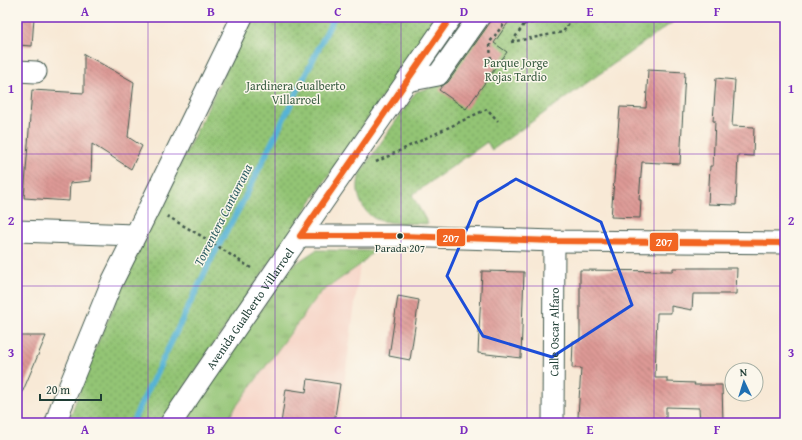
<svg xmlns="http://www.w3.org/2000/svg" width="802" height="440" viewBox="0 0 802 440" font-family="'Gentium Book Plus',serif">
<style>
.built{fill:#f6d2c4}
.grass{fill:url(#grass-tufts);stroke:#598054}
.park{fill:url(#park-dots);stroke:#598054}
.lines{fill:none;stroke-linecap:round;stroke-linejoin:round}
.stream{stroke:#56b3d5;stroke-width:6}
.building{fill:url(#building-back-hatch)}
.minor-casing{stroke:#40574c;stroke-width:23}
.path{stroke:#40574c;stroke-width:2.5;stroke-dasharray:3 3;stroke-linecap:butt}
.minor{stroke:#fff;stroke-width:21}
.bus-1-casing{stroke:#fbf7ec;stroke-width:9}
.bus-1{stroke:#f26522;stroke-width:6}
.marked{fill:none;stroke:#1d4ed8;stroke-width:3;stroke-linejoin:round}
.grid{fill:none;stroke:#7b2cbf;stroke-width:1;stroke-opacity:0.55}
.bus-dot{fill:#1f3d34;stroke:#fbf7ec;stroke-width:1.5}
.labels{text-anchor:middle;dominant-baseline:central;stroke-width:3;stroke-linejoin:round;paint-order:stroke}
.bus-label{font-size:11px;fill:#1f3d34;stroke:#fbf7ec}
.park-label{font-size:12px;fill:#3c5f44;stroke:#fbf7ec}
.street-label{font-size:12px;fill:#1f3d34;stroke:#fbf7ec}
.water-label{font-size:13px;font-style:italic;fill:#306064;stroke:#fbf7ec}
.line-badge{stroke:#fbf7ec;stroke-width:1.5}
.badge-label{font-size:11px;text-anchor:middle;font-weight:bold;fill:#fff}
.neatline{fill:none;stroke:#7b2cbf;stroke-width:1.5}
.grid-label{font-size:13px;text-anchor:middle;font-weight:bold;fill:#7b2cbf}
</style>
<defs>
<pattern id="grass-tufts" width="24" height="20" patternUnits="userSpaceOnUse"><rect width="24" height="20" fill="#93c474"/><path d="M3 7l-1-3M5 7V3M7 7l1-3M15 17l-1-3M17 17v-4M19 17l1-3" fill="none" stroke="#77a060"/></pattern>
<pattern id="park-dots" width="8" height="8" patternUnits="userSpaceOnUse"><rect width="8" height="8" fill="#93c474"/><path d="M2 2h.1M6 6h.1" fill="none" stroke="#77a060" stroke-width="1.8" stroke-linecap="round"/></pattern>
<pattern id="building-back-hatch" width="6" height="6" patternUnits="userSpaceOnUse"><rect width="6" height="6" fill="#dd9995"/><path d="M-1 5l2 2M0 0l6 6M5-1l2 2" fill="none" stroke="#b37e7a"/></pattern>
</defs>
<rect width="100%" height="100%" fill="#fbf7ec"/>
<filter id="ink" filterUnits="userSpaceOnUse"><feTurbulence type="fractalNoise" baseFrequency=".025" numOctaves="2"/><feDisplacementMap in="SourceGraphic" scale="8" xChannelSelector="R" yChannelSelector="G"/><feConvolveMatrix kernelMatrix="1 2 1 2 8 2 1 2 1" color-interpolation-filters="sRGB"/></filter>
<filter id="wash" filterUnits="userSpaceOnUse"><feTurbulence type="fractalNoise" baseFrequency=".012" numOctaves="4" result="noise"/><feDisplacementMap in="SourceGraphic" scale="16" xChannelSelector="R" yChannelSelector="G"/><feGaussianBlur stdDeviation="0.9" result="paint"/><feColorMatrix in="noise" values="0 0 0 0 0 0 0 0 0 0 0 0 0 0 0 0 0 1.4 0 .05"/><feComposite in="paint" operator="in"/></filter>
<g filter="url(#wash)">
<rect width="100%" height="100%" fill="#f8e9d6"/>
<!-- built -->
<path class="built" d="M 360,265 L 339,423 L 226,423 L 235,408 L 320,293 Z"/>
<!-- grass -->
<path class="grass" d="M 316,250 L 374,251 L 360,265 L 320,293 L 235,408 L 226,423 L 185,423 L 220,368 L 292,266 Z"/>
<!-- park -->
<path class="park" d="M 252,17 L 437,17 L 160,423 L 68,423 L 94,351 L 147,232 Z
M 488,17 L 680,17 L 492,150 L 487,142 L 412,195 L 428,224 C 413,223 396,224 382,221 C 366,218 357,200 358,185 C 358,182 359,177 360,173 L 416,92 L 440,84 Z"/>
<g class="lines">
<!-- stream -->
<path class="stream" d="M 132,423 L 213,256 L 241,205 L 334,17"/>
</g>
<g id="blocks">
<!-- building -->
<path class="building" d="M 17,17 L 34,17 L 32,46 L 17,45 Z
M 492,17 L 512,17 L 494,43 L 507,52 L 466,109 L 439,90 L 442,86 L 448,82 L 489,24 Z
M 84,54 L 134,82 L 128,137 L 142,146 L 131,169 L 92,144 L 91,181 L 70,183 L 69,201 L 24,198 L 32,90 L 84,93 Z
M 648,70 L 685,72 L 680,164 L 642,162 L 639,200 L 641,200 L 640,218 L 611,217 L 620,107 L 646,108 Z
M 716,78 L 735,80 L 732,126 L 754,127 L 753,156 L 738,155 L 736,205 L 708,204 L 710,166 L 713,166 L 715,121 L 713,121 Z
M 673,268 L 737,268 L 736,294 L 693,294 L 692,310 L 671,306 L 671,313 L 657,313 L 655,378 L 667,378 L 667,382 L 695,383 L 694,385 L 722,385 L 723,423 L 700,423 L 699,408 L 666,407 L 666,422 L 618,418 L 618,421 L 578,417 L 581,368 L 572,368 L 573,341 L 580,341 L 580,270 L 673,271 Z
M 482,271 L 524,272 L 521,358 L 478,353 Z
M 398,296 L 419,300 L 410,360 L 389,356 Z
M 17,336 L 46,336 L 17,405 Z
M 308,379 L 340,384 L 334,423 L 281,423 L 286,389 L 306,392 Z"/>
</g>
</g>
<g filter="url(#ink)">
<use href="#blocks" fill-opacity="0" stroke="#40574c" stroke-width="1"/>
<g class="lines">
<!-- minor casing -->
<g class="minor-casing">
<g id="minor">
<path d="M 17,71 L 36,72"/>
<path d="M 407,81 L 438,75 L 479,17"/>
<path d="M 17,231 L 135,235"/>
<path d="M 300,236 L 400,236 L 554,241 L 785,243"/>
<path d="M 56,423 L 61,407 L 112,282 L 150,206 L 242,17"/>
<path id="s1" d="M 171,423 C 263,287 358,152 451,17"/>
<path id="s2" d="M 553,423 L 554,241"/>
</g>
</g>
<!-- path -->
<path class="path" d="M 524,24 L 548,20 L 551,17
M 511,42 L 563,32 L 573,17
M 512,42 L 529,17
M 491,65 L 490,42 L 509,17
M 376,162 L 487,109 L 498,121
M 167,216 L 203,237 L 251,268"/>
<!-- minor -->
<use href="#minor" class="minor"/>
<!-- bus-1 casing -->
<g class="bus-1-casing">
<path id="bus-1" d="M 300,236 L 400,236 L 554,241 L 785,243
M 300,236 L 451,17"/>
</g>
<!-- bus-1 -->
<use href="#bus-1" class="bus-1"/>
</g>
</g>
<!-- marked area -->
<path class="marked" d="M 516,179 L 601,222 L 632,305 L 552,357 L 483,336 L 447,276 L 478,202 Z"/>
<!-- grid -->
<path class="grid" d="M 148,17 L 148,423M 275,17 L 275,423M 401,17 L 401,423M 527,17 L 527,423M 654,17 L 654,423M 17,154 L 785,154M 17,286 L 785,286"/>
<!-- markers -->
<circle class="bus-dot" cx="400" cy="236" r="3.5"/>
<g class="labels">
<!-- bus labels -->
<g class="bus-label">
<text x="400" y="248">Parada 207</text>
</g>
<!-- park labels -->
<g class="park-label">
<text x="516" y="62">Parque Jorge<tspan x="516" dy="14">Rojas Tardio</tspan></text>
<text x="296" y="85">Jardinera Gualberto<tspan x="296" dy="14">Villarroel</tspan></text>
</g>
<!-- street labels -->
<g class="street-label">
<text stroke="none"><textPath href="#s1" startOffset="139">Avenida Gualberto Villarroel</textPath></text>
<text stroke="none"><textPath href="#s2" startOffset="91">Calle Oscar Alfaro</textPath></text>
</g>
<!-- water labels -->
<g class="water-label">
<text transform="translate(223 215) rotate(-63)">Torrentera Cantarrana</text>
</g>
</g>
<g class="line-badge">
<rect x="436" y="228" width="30" height="19" rx="4" fill="#f26522"/>
<rect x="649" y="232" width="30" height="20" rx="4" fill="#f26522"/>
</g>
<g class="badge-label">
<text x="451" y="242">207</text>
<text x="664" y="246">207</text>
</g>
<!-- margin -->
<rect width="802" height="440" fill="none" stroke="#fbf7ec" stroke-width="44"/>
<!-- north arrow -->
<g transform="translate(744 382) rotate(356)"><circle r="19" fill="#fbf7ec" stroke="#a3ada2"/>
<path d="M0-3L7 15L0 10L-7 15Z" fill="#1f6fb2"/>
<text y="-6" font-size="11" font-weight="bold" text-anchor="middle" fill="#1f3d34">N</text>
</g>
<!-- scale -->
<path d="M40 394v6h61v-6" fill="none" stroke="#1f3d34" stroke-width="2"/>
<text x="46" y="394" font-size="12" fill="#1f3d34" stroke="#fbf7ec" stroke-width="3" paint-order="stroke">20 m</text>
<rect x="22" y="22" width="758" height="396" class="neatline"/>
<g class="grid-label">
<text x="85" y="16">A</text>
<text x="211" y="16">B</text>
<text x="338" y="16">C</text>
<text x="464" y="16">D</text>
<text x="590" y="16">E</text>
<text x="717" y="16">F</text>
<text x="11" y="93">1</text>
<text x="791" y="93">1</text>
<text x="11" y="225">2</text>
<text x="791" y="225">2</text>
<text x="11" y="357">3</text>
<text x="791" y="357">3</text>
<text x="85" y="434">A</text>
<text x="211" y="434">B</text>
<text x="338" y="434">C</text>
<text x="464" y="434">D</text>
<text x="590" y="434">E</text>
<text x="717" y="434">F</text>
</g>
</svg>
